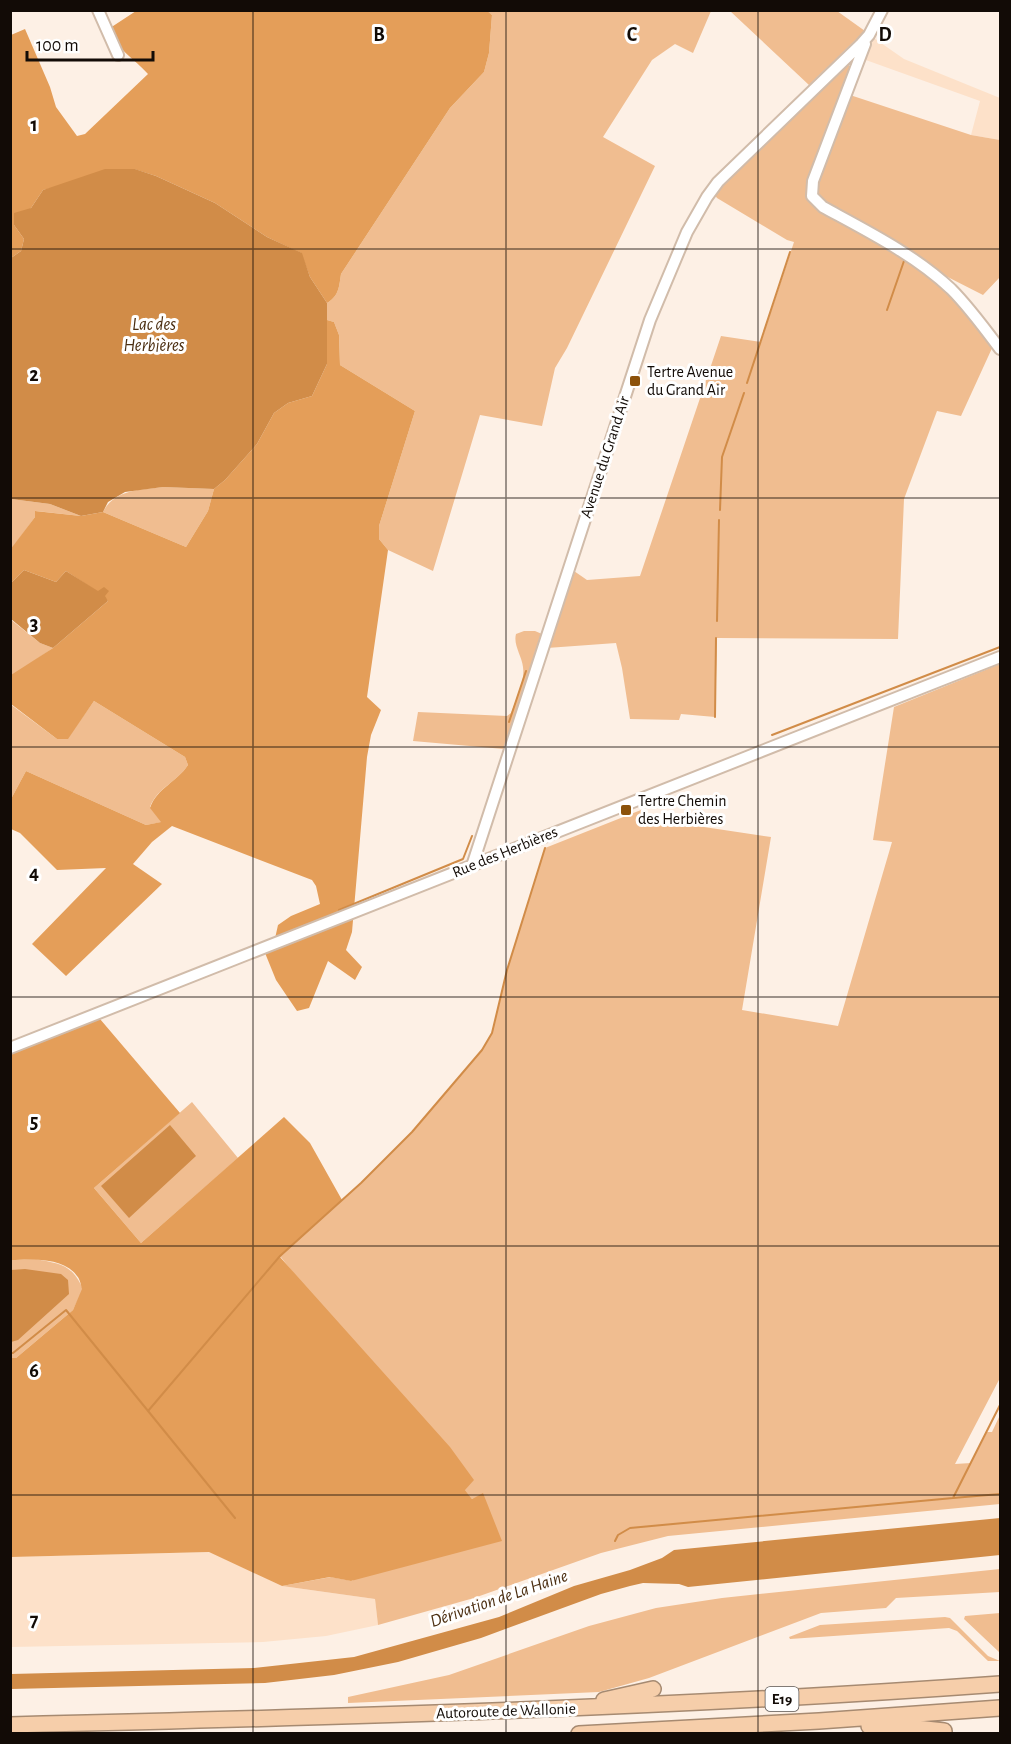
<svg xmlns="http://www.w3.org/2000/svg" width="1011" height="1744" viewBox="0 0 1011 1744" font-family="'Alegreya Sans',sans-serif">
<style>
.built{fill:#fde1c9}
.green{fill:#f0bd90}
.forest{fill:#e49e59}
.water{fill:#d18c48}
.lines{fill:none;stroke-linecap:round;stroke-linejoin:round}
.stream{stroke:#d18c48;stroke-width:2}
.minor-casing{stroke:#d1bcaa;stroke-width:14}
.highway-casing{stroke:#a68a71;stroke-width:18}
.minor{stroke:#fff;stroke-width:10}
.highway{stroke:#f6ceaa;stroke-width:15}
.grid{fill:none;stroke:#120b06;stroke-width:1.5;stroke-opacity:0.55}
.poi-dot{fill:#8c520b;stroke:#fff;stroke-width:2}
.labels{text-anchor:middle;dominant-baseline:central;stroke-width:6;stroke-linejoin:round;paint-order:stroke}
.shield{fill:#fff;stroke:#595451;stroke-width:1.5}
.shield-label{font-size:15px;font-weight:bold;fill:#120b06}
.poi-label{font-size:16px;fill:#120b06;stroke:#fff;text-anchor:start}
.street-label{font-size:16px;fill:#120b06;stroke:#fff}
.water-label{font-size:18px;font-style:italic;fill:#4c2f12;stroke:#fff}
.grid-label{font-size:20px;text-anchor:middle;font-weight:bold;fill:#120b06;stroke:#fff;stroke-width:6;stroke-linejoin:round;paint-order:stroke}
</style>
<rect width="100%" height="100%" fill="#fdf0e5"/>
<!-- built -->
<path class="built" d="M 871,36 L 904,59 L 1000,98 L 1000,140 L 971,135 L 980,101 L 863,59 Z
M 210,1552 L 282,1586 L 375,1599 L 378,1625 L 326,1636 L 263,1642 L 11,1647 L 10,1557 Z"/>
<!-- green -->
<path class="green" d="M 486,11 L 711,11 L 693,53 L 675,44 L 652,60 L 603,137 L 655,166 L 567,348 L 555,368 L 542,426 L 480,415 L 433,571 L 388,550 L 379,539 L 379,526 L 415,411 L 340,365 L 339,335 L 334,322 L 327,320 L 327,303 C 339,296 339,287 341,274 L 450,108 L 484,72 L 489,53 L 492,15 Z
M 730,11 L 837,11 L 865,31 L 809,85 Z
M 845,63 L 853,68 L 809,197 L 905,258 L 953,295 L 993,346 L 961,416 L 937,411 L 904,499 L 898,639 L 717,638 L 715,717 L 681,714 L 679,720 L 630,719 L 622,668 L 616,643 L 547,648 L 574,571 L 587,580 L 640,576 L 721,336 L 761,342 L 794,242 L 787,240 L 717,198 L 714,194 Z
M 850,95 L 971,135 L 1000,140 L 1000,277 L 983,295 L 928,267 L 818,200 L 815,185 Z
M 163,487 L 214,489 L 208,511 L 186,547 L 103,512 C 115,489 140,490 163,487 Z
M 11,499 L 50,504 L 81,516 L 36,511 L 35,517 L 11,550 Z
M 10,619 L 40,643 L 53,648 L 12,676 Z
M 524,631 L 535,631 L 542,634 L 504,749 L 413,741 L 418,712 L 507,716 L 511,713 C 516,699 525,683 523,667 C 522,656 513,645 516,634 Z
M 1000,664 L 1000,1378 L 955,1464 L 971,1463 L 987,1432 L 992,1432 L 1000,1415 L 1000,1504 L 668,1536 L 601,1553 L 474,1598 L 378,1625 L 375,1599 L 282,1586 L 331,1577 L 352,1581 L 483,1494 L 472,1499 L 280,1256 L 361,1183 L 412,1132 L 482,1050 L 492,1033 L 507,970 L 545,848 L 641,810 L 644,818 L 771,837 L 742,1010 L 838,1026 L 892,842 L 873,840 L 894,707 Z
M 94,701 L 185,757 L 188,765 C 177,782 157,788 150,807 L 162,822 L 146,825 L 26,771 L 11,799 L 10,704 L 57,739 L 67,739 Z
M 192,1102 L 238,1158 L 141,1243 L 94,1188 Z
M 36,1259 C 60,1264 72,1264 83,1289 L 73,1310 L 16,1358 L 11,1358 L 10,1260 Z
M 1000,1569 L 1000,1592 L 896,1598 L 886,1608 L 821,1613 L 649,1678 L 599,1692 L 348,1703 L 348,1697 L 449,1675 L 589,1626 L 656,1608 L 722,1598 Z
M 1000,1613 L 1000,1621 L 999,1621 L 1000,1652 L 999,1652 L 964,1619 L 965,1616 Z
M 945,1617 L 950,1618 L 988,1656 L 1000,1661 L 988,1661 L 957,1631 L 949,1628 L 790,1639 L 789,1637 L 820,1625 Z"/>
<!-- forest -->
<path class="forest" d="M 486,10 L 492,15 L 489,53 L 484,72 L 450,108 L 341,274 C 339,287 339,296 327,303 L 310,277 L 301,253 L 267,237 L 215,203 L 156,176 L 134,169 L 43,190 L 31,208 L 14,225 L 24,239 L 21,251 L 11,258 L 11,35 L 25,29 L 50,87 L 56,107 L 77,136 L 85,134 L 148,74 C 135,60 116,47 107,30 L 136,11 Z
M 327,320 L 334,322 L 339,335 L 340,365 L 415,411 L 379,526 L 379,539 L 388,550 L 367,697 L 381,710 L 371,735 L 367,757 L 352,932 L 346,950 L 362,967 L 355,980 L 328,961 L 309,1008 L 297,1011 L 276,980 L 263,948 L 274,943 L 278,925 L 291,916 L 320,904 L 316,886 L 312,880 L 172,826 L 152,842 L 133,864 L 162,884 L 66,976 L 32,944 L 106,868 L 57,870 L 20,833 L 11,829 L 11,799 L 26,771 L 146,825 L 161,822 L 150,808 C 157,788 177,782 188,765 L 185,757 L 94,701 L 68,739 L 57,739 L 11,704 L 11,675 L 53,648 L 108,601 L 98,592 L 66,571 L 56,582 L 24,570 L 11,583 L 10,550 L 35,517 L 35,511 L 81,516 L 103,512 L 186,547 L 208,511 L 214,489 L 225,480 L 257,444 L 274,413 L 288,403 L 312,396 L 327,364 Z
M 100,1019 L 180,1113 L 94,1188 L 141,1243 L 284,1117 L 310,1143 L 342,1200 L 280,1257 L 450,1447 L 474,1480 L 465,1490 L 472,1499 L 483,1493 L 502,1541 L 351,1581 L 330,1577 L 282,1586 L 209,1552 L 11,1557 L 10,1358 L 16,1358 L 73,1310 L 82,1289 C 81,1285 80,1279 77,1276 C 64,1257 31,1259 11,1260 L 11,1053 Z"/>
<!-- water -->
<path class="water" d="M 105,169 L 135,169 L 156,176 L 215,203 L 267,237 L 302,253 L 310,277 L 327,303 L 327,364 L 312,396 L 288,403 L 274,413 L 257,444 L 225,480 L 214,489 L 163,487 L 125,492 L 108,502 L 103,512 L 81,516 L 50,504 L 11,499 L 11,258 L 21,251 L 24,239 L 14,225 L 14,213 L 31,208 L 43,190 Z
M 24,570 L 56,582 L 66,571 L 98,591 L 104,587 L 109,591 L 105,596 L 108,601 L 53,648 L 40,643 L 11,619 L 11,583 Z
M 170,1125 L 196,1156 L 129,1218 L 101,1186 Z
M 25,1269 L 61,1274 L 68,1280 L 69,1294 L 18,1340 L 11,1342 L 11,1270 Z
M 1000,1518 L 1000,1555 L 688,1587 L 679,1584 L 643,1583 L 630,1586 L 601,1594 L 481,1638 L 398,1662 L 334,1675 L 265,1683 L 11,1689 L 11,1674 L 254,1668 L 354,1657 L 499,1617 L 574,1586 L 630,1570 L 662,1558 L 674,1550 Z"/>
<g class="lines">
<!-- stream -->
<path class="stream" d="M 887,310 L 905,258
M 747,383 L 790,252
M 720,510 L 722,457 L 744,393
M 717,621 L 719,520
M 715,717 L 716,638
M 509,722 L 526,671
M 772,735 L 1000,647
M 339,910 L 463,859 L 472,836
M 10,1353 L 13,1353 L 66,1310 L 235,1518
M 148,1411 L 280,1256 L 361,1183 L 412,1132 L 482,1050 L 492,1033 L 507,970 L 545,848
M 953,1498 L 1000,1494
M 615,1541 L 618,1535 L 630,1528 L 953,1498 L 1000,1405"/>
<!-- minor casing -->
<g class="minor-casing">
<path id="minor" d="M 98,10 L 118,55
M 865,44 L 813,181 L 812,196 L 823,207 C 867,231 915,255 951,289 C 969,307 985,329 1000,349
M 472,866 L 650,320 L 687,232 L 707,197 L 718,182 L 861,44 L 869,35 L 882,10
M 10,1048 L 1000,657"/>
</g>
<!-- highway casing -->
<g class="highway-casing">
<path id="highway" d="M 604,1700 L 653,1689
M 10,1725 C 341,1717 671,1708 1000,1684
M 869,1726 L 907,1727 L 944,1731
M 579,1734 L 819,1721 L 1000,1708"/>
</g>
<!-- minor -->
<use href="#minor" class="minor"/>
<!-- highway -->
<use href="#highway" class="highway"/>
</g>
<!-- grid -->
<path class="grid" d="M 253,10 L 253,1734M 506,10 L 506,1734M 758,10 L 758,1734M 10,249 L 1000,249M 10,498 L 1000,498M 10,747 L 1000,747M 10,997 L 1000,997M 10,1246 L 1000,1246M 10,1495 L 1000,1495"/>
<!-- markers -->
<g class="poi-dot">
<rect x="629" y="375" width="12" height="12" rx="3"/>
<rect x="620" y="804" width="12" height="12" rx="3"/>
</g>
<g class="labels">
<!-- shield labels -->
<rect class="shield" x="765.5" y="1687" width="33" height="24" rx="4.5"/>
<g class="shield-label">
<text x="782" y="1699">E19</text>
</g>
<!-- poi labels -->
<g class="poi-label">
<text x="647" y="372">Tertre Avenue<tspan x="647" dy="18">du Grand Air</tspan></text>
<text x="638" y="801">Tertre Chemin<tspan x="638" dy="18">des Herbières</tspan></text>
</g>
<!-- street labels -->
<g class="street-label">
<text transform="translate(605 457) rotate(-72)">Avenue du Grand Air</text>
<text transform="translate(505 852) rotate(-22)">Rue des Herbières</text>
<text transform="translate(506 1711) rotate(-2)">Autoroute de Wallonie</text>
</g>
<!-- water labels -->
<g class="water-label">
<text x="154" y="325">Lac des<tspan x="154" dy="21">Herbières</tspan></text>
<text transform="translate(499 1599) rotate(-19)">Dérivation de La Haine</text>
</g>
</g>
<g class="grid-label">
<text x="379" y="41">B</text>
<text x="632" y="41">C</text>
<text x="885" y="41">D</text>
<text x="34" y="131">1</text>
<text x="34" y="381">2</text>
<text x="34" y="630">3</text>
<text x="34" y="879">4</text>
<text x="34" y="1128">5</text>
<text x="34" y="1377">6</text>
<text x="34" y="1626">7</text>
</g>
<!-- border -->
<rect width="1011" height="1744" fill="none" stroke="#120b06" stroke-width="24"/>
<!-- scale -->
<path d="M27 51v9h126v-9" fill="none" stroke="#120b06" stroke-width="3"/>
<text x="36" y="51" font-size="18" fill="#120b06" stroke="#ffffff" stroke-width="4.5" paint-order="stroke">100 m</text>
</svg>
